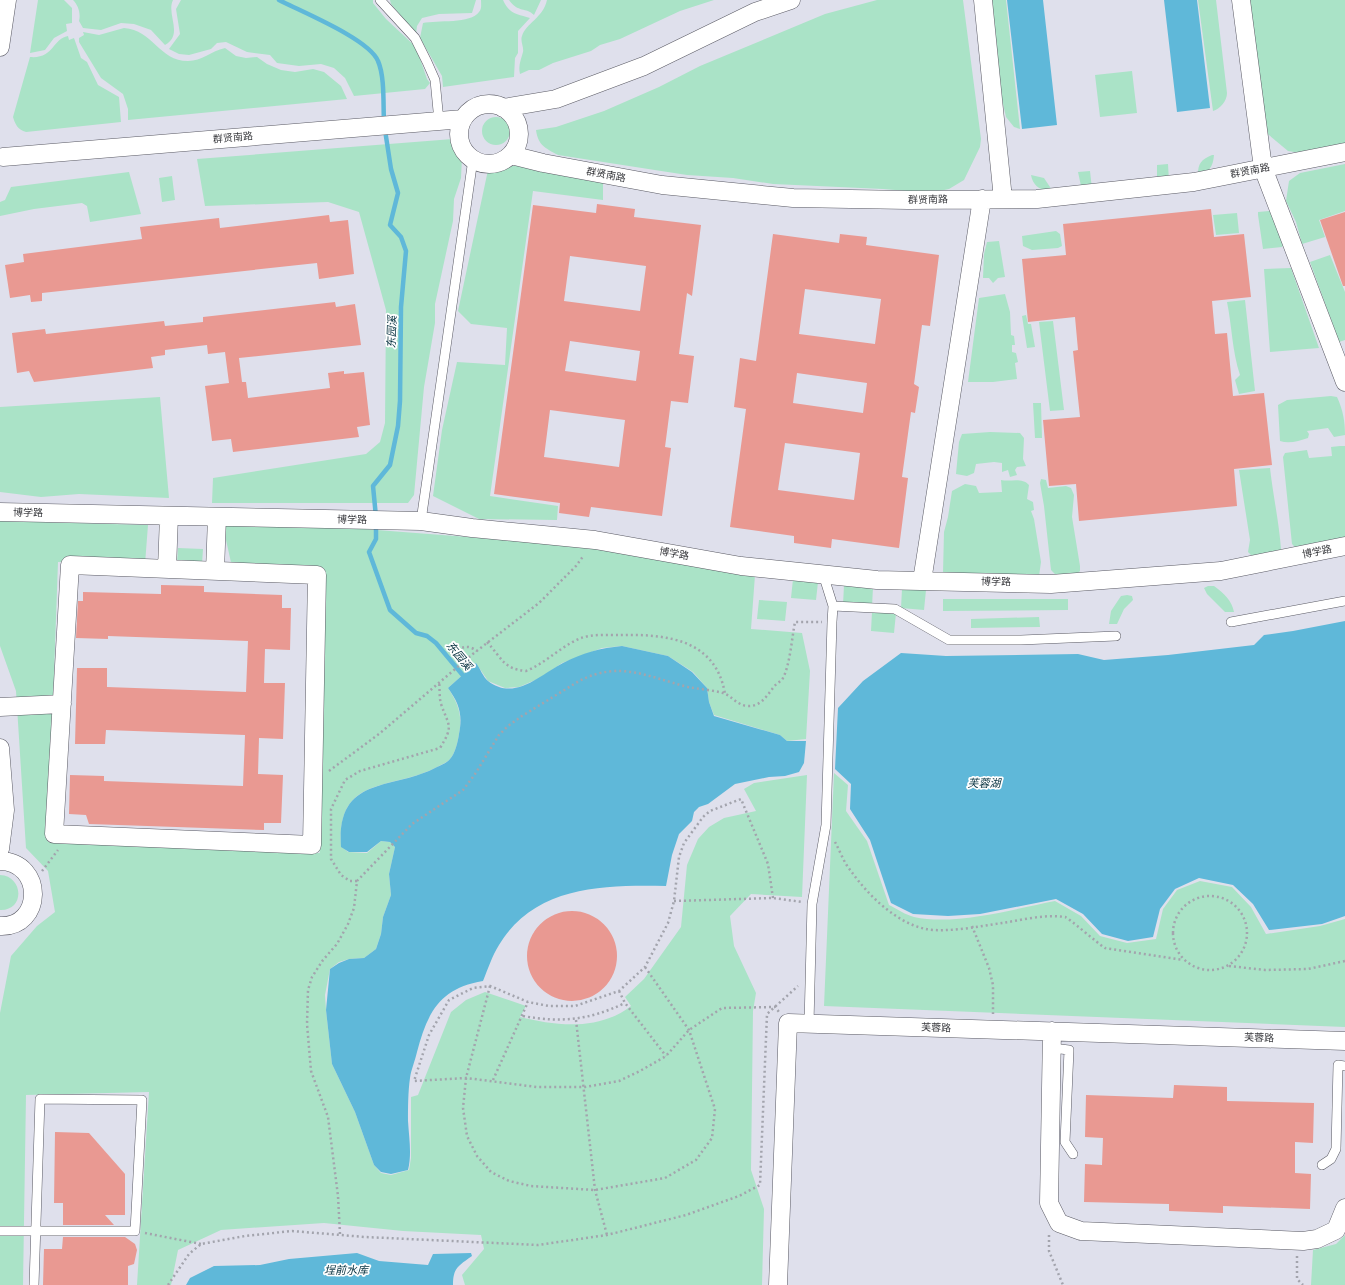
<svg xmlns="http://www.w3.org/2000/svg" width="1345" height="1285" viewBox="0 0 1345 1285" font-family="Rubik,'Noto Sans SC',sans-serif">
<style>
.green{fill:#aae3c7}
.water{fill:#5fb8d9}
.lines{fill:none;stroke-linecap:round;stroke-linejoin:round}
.stream{stroke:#5fb8d9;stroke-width:4.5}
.building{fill:#e99992;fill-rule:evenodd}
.lane-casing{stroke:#5a5a64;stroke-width:10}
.street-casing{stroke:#5a5a64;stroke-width:19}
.path{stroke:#a3a4ad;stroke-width:2.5;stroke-dasharray:2 3;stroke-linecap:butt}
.lane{stroke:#fff;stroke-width:9}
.street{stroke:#fff;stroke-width:18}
.labels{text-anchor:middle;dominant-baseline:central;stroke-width:3.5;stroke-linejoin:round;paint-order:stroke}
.street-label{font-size:10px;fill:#393a3e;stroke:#fff}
.water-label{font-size:11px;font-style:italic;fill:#06313f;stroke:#fff}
</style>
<rect width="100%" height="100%" fill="#dfe0ec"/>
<!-- green -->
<path class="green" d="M 38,0 L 64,0 L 72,8 L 72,23 L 66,24 L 67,31 L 54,38 L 45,50 L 30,53 Z
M 73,0 L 173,0 C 166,14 184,35 165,45 L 151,30 L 134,24 L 121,23 L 101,30 L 83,28 L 79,21 C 81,13 78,5 73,0 Z
M 181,0 L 373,0 L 373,3 L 386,19 L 416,47 L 427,79 L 430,83 L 425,89 L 354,96 L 345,78 L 334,68 L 321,64 L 299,66 L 277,63 L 270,55 L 247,52 L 226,42 L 217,43 L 211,49 L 189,55 L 179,54 L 169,49 L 180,34 L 176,9 Z
M 390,0 L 476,0 L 472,13 L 439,14 L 422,18 L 417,26 L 416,34 L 391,4 Z
M 481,0 L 503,0 C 509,14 517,14 530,18 L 518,31 L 518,53 L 515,58 L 514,77 L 443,87 L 442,76 L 420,38 L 423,23 C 437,20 471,24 479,12 C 482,9 481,4 481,0 Z
M 509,0 L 541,0 L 534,15 C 526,7 518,13 509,0 Z
M 547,0 L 714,0 L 680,11 L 620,39 L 600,45 L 591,51 L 553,63 L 539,70 L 529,70 L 520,74 C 518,65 521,60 523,52 C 524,47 520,41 522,36 C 526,23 543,18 547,0 Z
M 877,0 L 963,0 L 981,139 L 980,147 L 964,180 L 949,189 L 930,193 L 883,189 L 773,184 L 733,178 L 687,175 L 558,155 C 545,148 538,145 536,130 L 556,127 L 604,111 L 659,87 L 700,66 L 825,14 Z
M 991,0 L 1006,0 L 1020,129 L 1014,127 L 1006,117 L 1001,95 Z
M 1198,0 L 1216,0 L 1227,93 C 1227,101 1220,109 1213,111 Z
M 1245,0 L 1345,0 L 1345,147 L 1313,155 L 1288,151 L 1263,130 Z
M 124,28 C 153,30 159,61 188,61 C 202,61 211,51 225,48 L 236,56 L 246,58 L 257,57 L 267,64 L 281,70 L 295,72 L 313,69 L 324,72 L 341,86 L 347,99 L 128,120 L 128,109 L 123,94 L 101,78 L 79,42 L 79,38 L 84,35 L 83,32 L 99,35 Z
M 68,36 L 69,40 L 74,38 L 81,58 L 87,62 L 98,85 L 119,97 L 121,122 L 26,132 C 18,130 15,124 13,117 L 30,57 C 54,59 52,39 68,36 Z
M 1132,71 L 1137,113 L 1100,117 L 1095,75 Z
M482 131a14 14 0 1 1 28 0a14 14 0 1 1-28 0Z
M 453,139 L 462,157 L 461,178 L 454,199 L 453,221 L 435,304 L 435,323 L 424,387 L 414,495 L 408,503 L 212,503 L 213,478 L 366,454 L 380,442 L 385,423 L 386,310 L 359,212 L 328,202 L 205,206 L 197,159 Z
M 1212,155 L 1214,155 C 1213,167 1209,173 1198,175 C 1198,163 1201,160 1212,155 Z
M 1168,164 L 1169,181 L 1157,181 L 1157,165 Z
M 1345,164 L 1345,211 L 1319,220 L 1325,237 L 1302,244 L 1296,222 L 1286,201 L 1289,181 L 1300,173 Z
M 519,165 L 603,183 L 603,200 L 533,191 L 490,496 L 558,506 L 557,520 L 479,519 L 433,496 L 442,430 L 457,362 L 505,365 L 507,328 L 471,324 L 458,311 L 488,170 Z
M 1090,171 L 1092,189 L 1081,186 L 1078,172 Z
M 129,172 L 141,214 L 90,222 L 87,206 L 82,203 L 34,209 L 0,216 L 0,202 L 5,200 L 11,187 Z
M 1031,175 L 1044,178 L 1052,190 C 1041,192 1033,186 1031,175 Z
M 172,176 L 175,200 L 162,202 L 159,178 Z
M 1269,211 L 1271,212 L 1283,245 L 1282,247 L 1263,249 L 1258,215 L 1258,212 Z
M 1237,213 L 1239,233 L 1216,235 L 1213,215 Z
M 1056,231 L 1060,234 L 1062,246 L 1058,248 L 1032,250 L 1023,246 L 1022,236 Z
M 999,241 L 1005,277 L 998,278 L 993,283 L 989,278 L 983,278 L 984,254 L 987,242 Z
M 1330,255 L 1345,292 L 1345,340 L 1339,342 L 1310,262 Z
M 1291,268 L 1319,348 L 1270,352 L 1264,269 Z
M 1005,294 L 1010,312 L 1011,335 L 1014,336 L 1015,345 L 1012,345 L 1012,352 L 1016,353 L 1018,362 L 1015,363 L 1017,379 L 993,382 L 968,382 L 979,298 Z
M 1245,300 L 1255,391 L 1239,394 L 1235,380 L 1240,375 C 1232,351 1232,326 1227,302 Z
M 1026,315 L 1028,324 L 1031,324 L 1035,347 L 1027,348 L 1022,316 Z
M 1053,321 L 1064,410 L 1050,411 L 1039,322 Z
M 1331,396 L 1337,397 C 1343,410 1345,421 1345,435 L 1334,437 L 1328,428 L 1307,431 L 1309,434 L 1308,438 C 1299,441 1289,444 1280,441 L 1278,405 L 1287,400 Z
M 160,397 L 169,498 L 79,494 L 41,497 L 0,492 L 0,407 Z
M 1041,403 L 1042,438 L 1035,438 L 1033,403 Z
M 990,432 L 1020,433 L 1024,438 L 1023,459 L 1026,466 L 1017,467 L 1015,470 L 1017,475 L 1010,477 L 1008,470 L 1002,472 L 1002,463 L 994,462 L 976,464 L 974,473 L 967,476 L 956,474 L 959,442 L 962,434 Z
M 1340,446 L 1345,446 L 1345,540 L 1297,549 L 1292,544 L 1283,457 L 1285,453 L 1307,450 L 1309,458 L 1332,456 L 1331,447 Z
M 1270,468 C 1273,495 1279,522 1281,549 L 1278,554 L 1252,556 L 1248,552 L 1250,540 L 1239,470 Z
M 1041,479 L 1046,480 L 1048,488 L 1066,486 L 1071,488 L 1074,495 L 1072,517 L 1080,566 L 1080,571 L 1077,574 L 1057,576 L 1051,570 L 1044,506 L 1040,483 Z
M 1001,480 C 1011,482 1022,477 1029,485 L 1027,499 L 1033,502 L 1034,510 L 1031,511 L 1034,519 L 1041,562 L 1039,576 L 943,573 L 944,532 L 948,517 L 952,491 L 965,484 L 976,486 L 979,493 L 1002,492 Z
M 0,521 L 148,525 L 145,564 L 58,562 L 48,842 L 320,853 L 318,847 L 324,568 L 232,567 L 222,522 L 338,527 L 599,547 L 755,575 L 751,629 L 802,633 L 810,671 L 806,739 L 787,741 L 780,735 L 714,715 L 709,702 L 707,688 L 693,672 L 668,656 L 622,646 L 602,648 L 562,663 L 540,678 L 519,687 L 505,688 L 488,681 L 476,663 L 448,688 C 458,703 463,716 459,734 C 458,741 455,754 450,759 C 447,763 440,765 437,767 C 392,791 337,774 341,846 L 348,852 L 367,853 L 381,841 L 390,842 L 395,847 L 389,874 L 391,895 L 383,917 L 381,934 L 376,949 L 364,958 L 349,959 L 339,962 L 330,969 L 325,995 L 326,1010 L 332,1064 L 355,1112 L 374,1165 L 381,1173 L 391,1175 L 409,1170 L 411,1158 L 411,1097 L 418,1095 L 451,1012 L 466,1000 L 485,992 L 526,1006 L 520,1017 C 556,1026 599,1031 631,1006 L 625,997 L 644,979 L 681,927 L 687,865 L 698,839 L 709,827 L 724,818 L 756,811 L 744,789 L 754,783 L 807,775 L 802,897 L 751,894 L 730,916 L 734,946 L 756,993 L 753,1011 L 751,1170 L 764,1209 L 762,1285 L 465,1285 L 462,1275 L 484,1249 L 481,1235 L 403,1231 L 324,1223 L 221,1230 L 178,1250 L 171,1285 L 137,1285 L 149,1092 L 26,1095 L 23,1285 L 0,1285 L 0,1013 L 11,956 L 37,926 L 55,912 L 48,871 L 26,848 L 16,691 L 0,646 Z
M 178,548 L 203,549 L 202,564 L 177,563 Z
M 793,579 L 818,582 L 816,600 L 791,598 Z
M 844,585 L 873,587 L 872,607 L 843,605 Z
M 1208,586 L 1214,586 C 1224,593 1232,601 1234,612 L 1225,612 L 1207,594 L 1204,588 Z
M 902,589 L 926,590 L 924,610 L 901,608 Z
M 1127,595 L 1132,596 L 1133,600 L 1124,609 L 1117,624 L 1109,624 L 1111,611 L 1121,596 Z
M 943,599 L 1068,599 L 1068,610 L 943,611 Z
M 759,600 L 787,602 L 785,621 L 757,619 Z
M 872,612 L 896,613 L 894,633 L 871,631 Z
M 1039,617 L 1040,627 L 971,628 L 971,619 Z
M 834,773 L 848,785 L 846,811 L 867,841 L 889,905 C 897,909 906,915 914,917 C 955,926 1014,909 1055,901 L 1081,916 L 1100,936 L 1127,943 L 1156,939 L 1163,909 L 1177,890 L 1200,881 L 1232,887 L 1251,907 L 1266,934 L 1320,926 L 1345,919 L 1345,1027 L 824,1006 Z
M 0,875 C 24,876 25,911 0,910 Z
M 1345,1235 L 1345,1285 L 1311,1285 L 1313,1250 L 1336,1244 Z"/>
<!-- water -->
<path class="water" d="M 1007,0 L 1043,0 L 1057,125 L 1022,129 Z
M 1164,0 L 1197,0 L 1210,108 L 1177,112 Z
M 1345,621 L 1345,916 L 1322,924 L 1269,930 L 1253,904 L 1233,885 L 1199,878 L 1175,889 L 1160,909 L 1153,937 L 1128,941 L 1102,934 L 1083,914 L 1056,899 L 980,914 L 948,916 L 913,914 L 891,903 L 870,840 L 850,809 L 851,784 L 835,769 L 838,708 L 863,681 L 901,653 L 946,656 L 1078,654 L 1104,660 L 1168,655 L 1254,645 L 1264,635 L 1293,631 Z
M 622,646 L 668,656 L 692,672 L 707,688 L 709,702 L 714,716 L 780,735 L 787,741 L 806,741 L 804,763 L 799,772 L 785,776 L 769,777 L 735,784 L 708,804 L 699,807 L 694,812 L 692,821 L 679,834 L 672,855 L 666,886 C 605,885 535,885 499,945 C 492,956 488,969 483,981 C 439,988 427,1014 417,1052 C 415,1061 411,1070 410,1078 C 408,1092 408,1108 408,1121 C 409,1138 412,1154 408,1170 L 391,1174 L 381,1172 L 374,1165 L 355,1112 L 332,1064 L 326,1010 L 330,969 L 339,963 L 349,959 L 364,958 L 376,949 L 381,934 L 383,917 L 391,895 L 389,874 L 395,847 L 390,842 L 381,841 L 367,852 L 349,852 L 341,847 C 336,774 393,791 437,767 C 441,765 447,763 450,759 C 455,754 458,741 459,734 C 463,715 459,703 448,688 L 476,663 C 480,668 483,677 488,681 C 515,702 541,674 563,663 C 582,653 601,648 622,646 Z
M 357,1253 L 379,1261 L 428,1265 L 433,1254 L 471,1253 L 472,1256 C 458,1266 453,1268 453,1285 L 186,1285 L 190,1278 L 214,1266 L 260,1265 L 289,1259 Z"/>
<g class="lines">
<!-- stream -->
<path class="stream" d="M 279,0 C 302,12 369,39 378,61 C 385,77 383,105 384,122
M 376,517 L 373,486 L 390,465 L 398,426 L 400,401 L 401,307 L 406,251 L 401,237 L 390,225 L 398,193 L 391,169 L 385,130
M 376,524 L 376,539 L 369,552 L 390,610 L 416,633 L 427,636 L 436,643 L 466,679"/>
</g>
<!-- building -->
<path class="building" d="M 597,204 L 635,209 L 634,217 L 701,225 L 692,296 L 687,293 L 679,354 L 694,356 L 688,403 L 671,401 L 665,447 L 671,448 L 662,516 L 591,507 L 589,517 L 559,513 L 560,503 L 494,494 L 533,205 L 596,213 ZM 570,256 L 646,266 L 640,311 L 564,301 ZM 570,341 L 640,351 L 636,381 L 565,371 ZM 550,410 L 625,420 L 619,467 L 544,457 Z
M 1211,209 L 1214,237 L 1244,234 L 1251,297 L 1212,301 L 1215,334 L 1227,333 L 1233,396 L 1264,393 L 1272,465 L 1234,469 L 1237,506 L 1079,521 L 1076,484 L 1049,486 L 1043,420 L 1080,417 L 1073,351 L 1078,350 L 1075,317 L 1028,322 L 1022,259 L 1066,255 L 1063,224 Z
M 1345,212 L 1345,286 L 1343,286 L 1320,220 Z
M 329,215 L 330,222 L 348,220 L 354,274 L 319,279 L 317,263 L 42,293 L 42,301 L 31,302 L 30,295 L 10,298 L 5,265 L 24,262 L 23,254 L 142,239 L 140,227 L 219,218 L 220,228 Z
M 773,234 L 839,243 L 840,234 L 867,237 L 866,245 L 939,255 L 930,326 L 922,325 L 914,384 L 919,387 L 915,413 L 911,412 L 902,477 L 908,478 L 899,548 L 832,539 L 831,548 L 794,543 L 794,536 L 730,527 L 746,409 L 734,407 L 740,358 L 756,361 ZM 805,289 L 881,299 L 875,344 L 799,334 ZM 797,373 L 867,383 L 863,413 L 793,403 ZM 785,443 L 860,453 L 854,500 L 778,490 Z
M 335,302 L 336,307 L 355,304 L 361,345 L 239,358 L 242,382 L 246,382 L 248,398 L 330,388 L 328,373 L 344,371 L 344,374 L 364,372 L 370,425 L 357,427 L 359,437 L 233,452 L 231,439 L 212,441 L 205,386 L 229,383 L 225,352 L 208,354 L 207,345 L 165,350 L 165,355 L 151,357 L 153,368 L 34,382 L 29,371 L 17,373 L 12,333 L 45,329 L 46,334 L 164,321 L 165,326 L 203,322 L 203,317 Z
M 161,585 L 204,586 L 204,592 L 282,595 L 282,608 L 291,608 L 290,650 L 265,649 L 264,683 L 285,683 L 283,739 L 259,738 L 258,774 L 283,775 L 281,823 L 264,823 L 264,830 L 89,824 L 86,815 L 69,814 L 70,775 L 104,776 L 104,781 L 243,786 L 245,735 L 106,730 L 105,744 L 75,744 L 77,668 L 107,668 L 107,687 L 246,692 L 248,641 L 108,636 L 108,639 L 76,638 L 78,601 L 83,601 L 83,592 L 161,594 Z
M527 956a45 45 0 1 1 90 0a45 45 0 1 1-90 0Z
M 1174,1085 L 1227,1087 L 1227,1101 L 1314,1103 L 1313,1143 L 1295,1142 L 1295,1173 L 1311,1174 L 1310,1209 L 1223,1206 L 1223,1213 L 1169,1211 L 1169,1204 L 1084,1202 L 1085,1164 L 1102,1165 L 1103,1138 L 1085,1137 L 1086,1095 L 1173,1098 Z
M 55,1132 L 89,1133 L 125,1174 L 125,1215 L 105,1215 L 114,1225 L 63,1225 L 63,1203 L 54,1203 Z
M 63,1237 L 125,1237 L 135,1244 L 137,1250 L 134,1264 L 128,1266 L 128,1285 L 43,1285 L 44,1249 L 62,1249 Z"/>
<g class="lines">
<!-- lane casing -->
<g class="lane-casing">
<path id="lane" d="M 380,0 L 415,38 L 427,62 L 435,80 L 439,121
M 421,521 L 473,159
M 833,606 L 895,609 L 949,640 L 1021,640 L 1116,636
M 1231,622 L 1345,601
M 809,1024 L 812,904 L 826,825 L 832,622 L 833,606 L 823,574
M 1052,1048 L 1069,1050 L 1065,1142 L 1073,1154
M 1322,1165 L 1331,1159 L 1336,1149 L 1338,1065 L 1345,1066
M 0,1231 L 135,1231 L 142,1100 L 40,1099 L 34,1285"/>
</g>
<!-- street casing -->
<g class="street-casing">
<path id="street" d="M 983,0 L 1003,199
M 1241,0 L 1263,168 L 1345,382
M 0,47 L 7,0
M459 134a30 30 0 1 1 60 0a30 30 0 1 1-60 0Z
M 503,108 L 556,99 L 644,66 L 755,12 L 791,0
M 511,155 L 543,163 L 662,185 L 793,198 L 908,200 L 1037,199 L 1194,182 L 1345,152
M 3,157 L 463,119
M 0,512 L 421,521 L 472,528 L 595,540 L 741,566 L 877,580 L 1051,584 L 1221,571 L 1345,546
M 70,565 L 317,575 L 312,845 L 54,834 Z
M 167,569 L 169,516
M 215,571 L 217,517
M 922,581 L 982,199
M 0,707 L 62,704
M 0,748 L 5,810 L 0,849
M 0,861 C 45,862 43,928 0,926
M 1052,1031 L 1049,1203 L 1059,1223 L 1081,1231 L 1303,1241 L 1317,1239 L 1336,1230 L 1345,1208
M 778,1285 L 788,1023 L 1345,1041"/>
</g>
<!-- path -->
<path class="path" d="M 487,642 C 502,658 503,669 526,671 C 546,663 561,646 581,638 C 592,634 608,635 620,635 C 666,634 716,639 725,694
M 453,652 C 463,647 467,644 477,651
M 329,771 L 379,734 L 474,653 L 539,603 L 576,566 L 584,555
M 835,842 C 840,851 844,863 851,871 C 868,895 896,923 926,929 C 948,933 980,926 1002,923 C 1022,920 1044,914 1065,917 C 1069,918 1097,943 1105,948 L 1183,960
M 42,871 L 58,850
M 357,881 L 350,881 L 341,875 L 331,859 L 331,809 L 345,780 L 360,771 L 440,748 C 454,725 449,727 441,704 C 439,697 440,689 439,682
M1173 933a37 37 0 1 1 74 0a37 37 0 1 1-74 0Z
M 773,898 L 768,864 L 741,799 L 710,811 L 703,817 L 684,843 L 679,857 L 674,901 L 668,923 L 645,967 L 619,991 L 575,1006 L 549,1006 L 528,1002 L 490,986 L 473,988 L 449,1000 L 429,1035 L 414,1081 L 466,1078 L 537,1087 L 585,1087 L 619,1081 L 640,1071 L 666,1056 L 689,1030 L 722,1008 L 775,1007 L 779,1012
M 674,901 L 773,898 L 802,902
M 972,926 L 989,968 L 993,985 L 993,1014
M 1229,966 L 1265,970 L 1308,969 L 1345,961
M 490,986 L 466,1078 L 463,1108 L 467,1136 L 477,1156 L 491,1172 L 509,1181 L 531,1186 L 595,1190 L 665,1178 L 696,1160 L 712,1138 L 715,1109 L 689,1030 L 645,967
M 619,991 L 625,1003 L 666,1056
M 523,1016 C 562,1023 589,1020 625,1003
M 576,1020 L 595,1190 L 607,1235
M 493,1080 L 528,1002
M 145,1233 L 201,1244
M 340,1234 L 338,1196 L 328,1117 L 311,1071 L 307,1024 L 308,990 L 312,977 L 323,960 L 337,944 L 348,924 L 354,908 L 357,881 L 412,824 L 463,790 L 475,774 L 499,735 L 508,726 L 522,716 L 579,681 C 620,660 648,677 688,687 C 699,689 712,690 723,693 C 732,696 737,705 747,706 C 760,707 766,697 773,688 C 775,684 781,682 783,678 C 790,665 792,637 795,622 L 822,622
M 1049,1235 L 1049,1251 L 1063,1285
M 1297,1256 L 1297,1279 L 1303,1285
M 168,1285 L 189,1254 L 201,1244 L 245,1236 L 292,1231 L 365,1237 L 538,1245 L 607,1235 L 686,1215 L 739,1196 L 760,1185 L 767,1014 L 798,986"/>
<!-- lane -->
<use href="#lane" class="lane"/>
<!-- street -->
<use href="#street" class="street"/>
</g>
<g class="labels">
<!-- street labels -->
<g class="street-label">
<text transform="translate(233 138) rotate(-5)">群贤南路</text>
<text transform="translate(1250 171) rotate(-11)">群贤南路</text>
<text transform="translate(606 175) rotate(11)">群贤南路</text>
<text transform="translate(928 200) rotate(-1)">群贤南路</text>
<text transform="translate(28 513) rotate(1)">博学路</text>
<text transform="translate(352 520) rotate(1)">博学路</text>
<text transform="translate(1317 552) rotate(-12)">博学路</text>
<text transform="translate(674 554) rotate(10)">博学路</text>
<text transform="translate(996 582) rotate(1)">博学路</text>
<text transform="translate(936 1028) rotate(2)">芙蓉路</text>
<text transform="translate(1259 1038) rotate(2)">芙蓉路</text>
</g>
<!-- water labels -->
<g class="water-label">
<text transform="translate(392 332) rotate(-88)">东园溪</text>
<text transform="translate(459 656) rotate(50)">东园溪</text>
<text x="984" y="783">芙蓉湖</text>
<text x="346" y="1270">埕前水库</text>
</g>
</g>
</svg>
